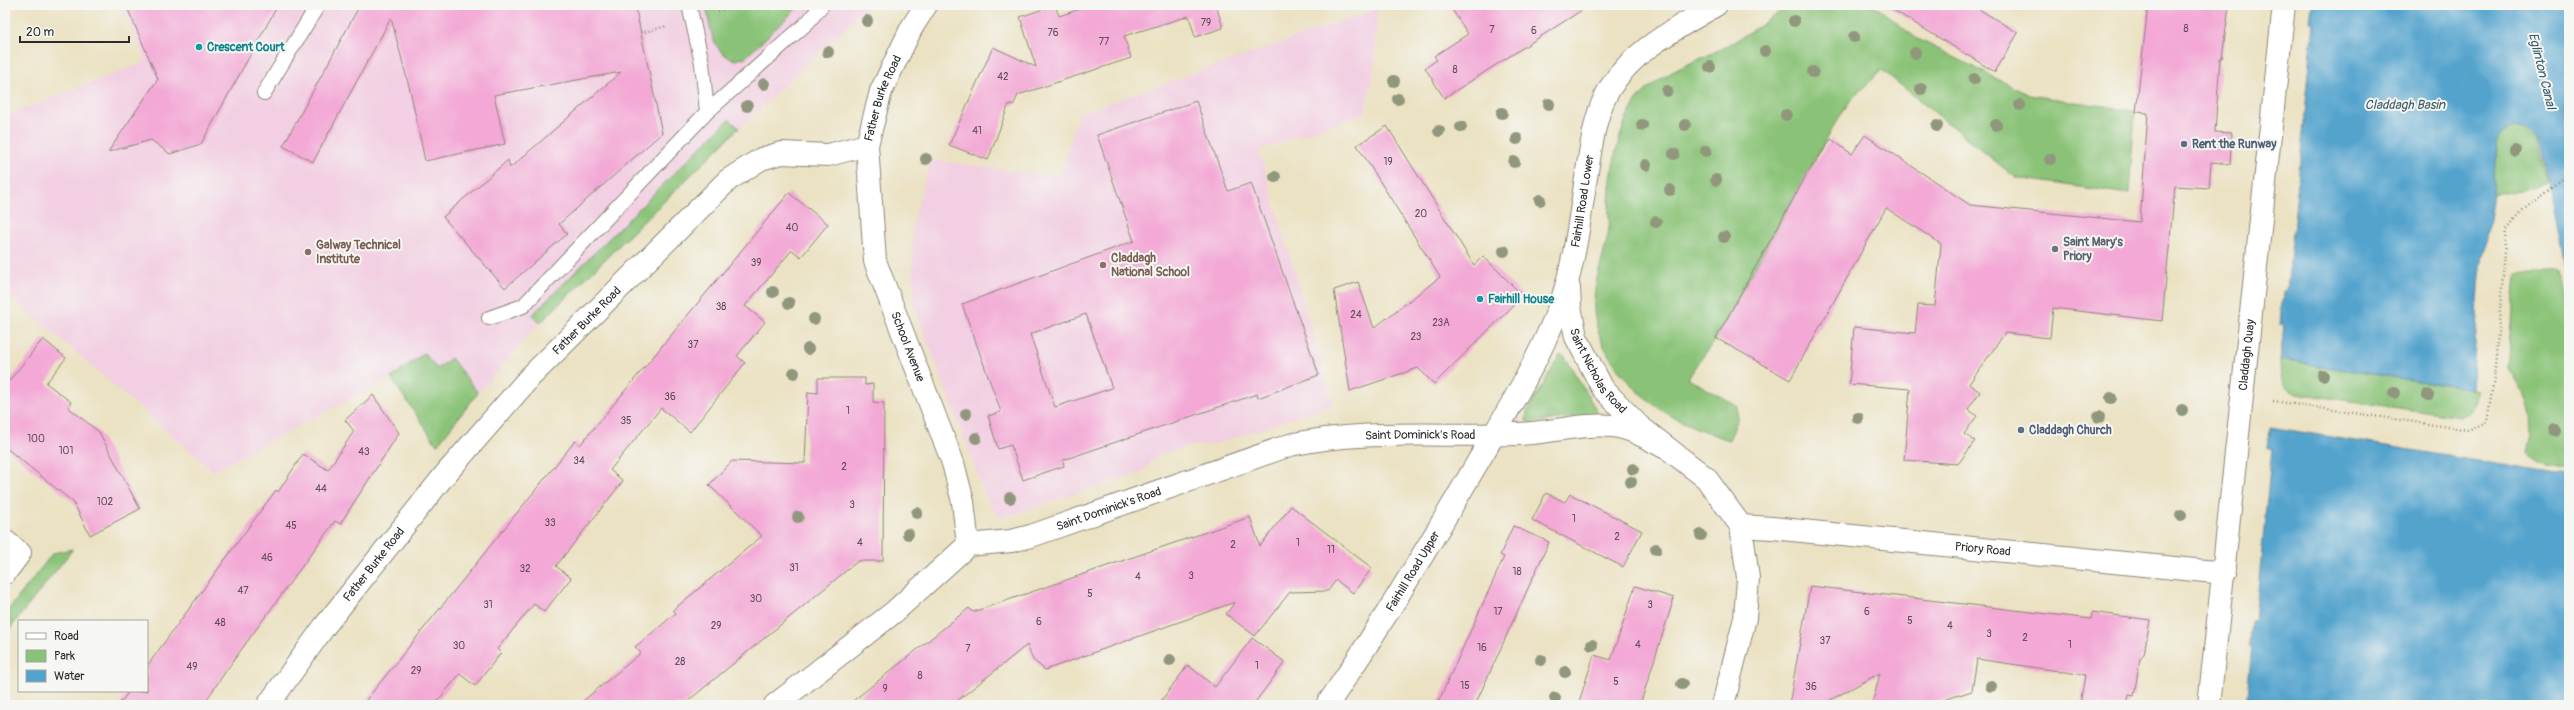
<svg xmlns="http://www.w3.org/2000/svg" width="2574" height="710" viewBox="0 0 2574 710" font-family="Pangolin,sans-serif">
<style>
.built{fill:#f2cfe2}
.green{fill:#8ac377;stroke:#5a7751}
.water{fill:#52a3cd;stroke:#3e677c}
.building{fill:#f3a8d5;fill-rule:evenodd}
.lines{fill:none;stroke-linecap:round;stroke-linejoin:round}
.lane-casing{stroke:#8b8677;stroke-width:16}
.street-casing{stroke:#8b8677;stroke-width:24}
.path{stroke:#8b8677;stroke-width:2.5;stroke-dasharray:1 3;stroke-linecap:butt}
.lane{stroke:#fff;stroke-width:14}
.street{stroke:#fff;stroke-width:22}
.tree{fill:#91977c}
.culture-dot{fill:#0f9aa8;stroke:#f6f6f2;stroke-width:1.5}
.service-dot{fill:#5c6f8a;stroke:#f6f6f2;stroke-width:1.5}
.worship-dot{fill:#6b7280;stroke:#f6f6f2;stroke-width:1.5}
.education-dot{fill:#8d6e63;stroke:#f6f6f2;stroke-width:1.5}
.labels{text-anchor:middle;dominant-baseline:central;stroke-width:4;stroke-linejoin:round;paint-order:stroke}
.number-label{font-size:10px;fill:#5d4a56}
.culture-label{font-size:12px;font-weight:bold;fill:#0d838f;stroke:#f6f6f2;text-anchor:start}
.street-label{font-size:12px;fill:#2b2b2b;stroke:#f6f6f2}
.service-label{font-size:12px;font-weight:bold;fill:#4e5e75;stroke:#f6f6f2;text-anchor:start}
.worship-label{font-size:12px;font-weight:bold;fill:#5b616d;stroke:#f6f6f2;text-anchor:start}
.education-label{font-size:12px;font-weight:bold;fill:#785e54;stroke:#f6f6f2;text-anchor:start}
.water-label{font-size:13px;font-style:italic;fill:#3b5b6c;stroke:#f6f6f2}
</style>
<rect width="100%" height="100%" fill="#f6f6f2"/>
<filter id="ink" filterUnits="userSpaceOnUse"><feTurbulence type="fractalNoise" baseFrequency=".025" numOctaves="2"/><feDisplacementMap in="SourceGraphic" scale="8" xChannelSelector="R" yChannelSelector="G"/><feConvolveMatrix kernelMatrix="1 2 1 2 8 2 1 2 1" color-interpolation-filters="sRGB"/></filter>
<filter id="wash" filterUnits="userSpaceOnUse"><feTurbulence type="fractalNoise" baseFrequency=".012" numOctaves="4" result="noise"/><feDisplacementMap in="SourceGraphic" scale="16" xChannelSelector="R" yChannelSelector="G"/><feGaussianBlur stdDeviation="0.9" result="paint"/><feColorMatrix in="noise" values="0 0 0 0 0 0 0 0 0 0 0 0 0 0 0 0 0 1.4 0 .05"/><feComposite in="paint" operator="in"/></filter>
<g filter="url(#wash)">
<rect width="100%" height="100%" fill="#ebe2c3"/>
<!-- built -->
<path class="built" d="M 120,5 L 869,5 L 729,138 L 540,323 L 478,393 L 437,445 L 391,378 L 213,471 L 5,291 L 5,116 L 146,62 Z
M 1377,9 L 1375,62 L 1365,113 L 1259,150 L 1333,404 L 1213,445 L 1186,447 L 1162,454 L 1152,460 L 1144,471 L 1008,516 L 1002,517 L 997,514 L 989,505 L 914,305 L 912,225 L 931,160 L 1060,177 L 1078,114 Z"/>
<!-- green -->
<path class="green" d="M 706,5 L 800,5 L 746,57 L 736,60 C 710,53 711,27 706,5 Z
M 1790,5 L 1874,5 L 1916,38 L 2029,95 L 2135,111 L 2129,194 L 2016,178 L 1882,70 L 1850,101 L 1831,130 L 1716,338 L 1688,378 L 1737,406 L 1737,421 L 1729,440 C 1706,432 1680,423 1660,409 C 1628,386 1596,350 1594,309 C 1592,283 1606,253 1609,229 C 1610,221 1608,212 1609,204 C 1610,173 1619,122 1639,98 C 1663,70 1701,61 1732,43 C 1752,31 1771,18 1790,5 Z
M 729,119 L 739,128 L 540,323 L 532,315 Z
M 2510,128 L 2522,128 L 2539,136 L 2547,183 L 2536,187 L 2493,195 L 2496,144 L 2499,137 Z
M 2516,274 L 2560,274 L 2569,325 L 2567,467 C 2551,468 2539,466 2528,453 L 2532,432 L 2531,415 L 2525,396 L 2508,368 Z
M 424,353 L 437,369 L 451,358 L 478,393 L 437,445 L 391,378 Z
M 1560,355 L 1565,357 L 1597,411 L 1594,414 L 1531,423 L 1526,421 L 1527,412 Z
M 2280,360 L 2478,390 C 2476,403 2474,413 2460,417 L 2296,393 C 2279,388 2281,376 2280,360 Z
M 73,549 L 5,635 L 5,614 L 53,553 Z"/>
<!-- water -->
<path class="water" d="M 2312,5 L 2569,5 L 2569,287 L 2552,196 C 2546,182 2545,143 2539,136 C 2534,129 2524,128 2516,128 C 2505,129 2500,134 2496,144 L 2493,195 L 2480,274 L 2472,389 L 2280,360 L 2284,326 L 2280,325 L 2283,291 L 2287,291 L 2314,23 L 2310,22 Z
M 2270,427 L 2558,474 L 2569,472 L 2569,705 L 2246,705 L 2252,647 L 2249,646 L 2251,620 L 2255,620 L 2272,448 L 2268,448 Z"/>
<g id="blocks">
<!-- building -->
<path class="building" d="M 126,5 L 278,5 L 201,144 L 170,154 L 151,140 L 108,152 L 158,79 Z
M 360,5 L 635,5 L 662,133 L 559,224 L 567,234 L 505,288 L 443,217 L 508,160 L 510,168 L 621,72 L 494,95 L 505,144 L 425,161 L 411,94 L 391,18 L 313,162 L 283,146 Z
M 1055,5 L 1059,16 L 1092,5 L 1216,5 L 1223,28 L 1195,37 L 1189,16 L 1124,36 L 1131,58 L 1018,95 L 1013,106 L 1009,104 L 988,160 L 949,145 L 993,47 L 1036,67 L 1020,17 Z
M 1449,5 L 1590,5 L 1444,98 L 1425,68 L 1437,60 L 1434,56 L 1468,34 Z
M 1885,5 L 1972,5 L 2018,33 L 1995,72 Z
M 2148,5 L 2229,5 L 2222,58 L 2220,58 L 2215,132 L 2232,133 L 2230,164 L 2211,162 L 2209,188 L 2175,186 L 2162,321 L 2053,308 L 2050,338 L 2005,333 L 1969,384 L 1980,392 L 1968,409 L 1977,416 L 1964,434 L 1975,441 L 1958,464 L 1904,460 L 1910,389 L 1849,384 L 1854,327 L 1915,333 L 1918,305 L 1935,306 L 1941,244 L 1886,208 L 1790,380 L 1716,338 L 1806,176 L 1831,139 L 1852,154 L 1865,135 L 1970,205 L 2140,222 L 2148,113 L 2136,112 Z
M 1196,101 L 1228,191 L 1251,183 L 1319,375 L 1258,398 L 1257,394 L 1063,460 L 1064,466 L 1023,480 L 1011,445 L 998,449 L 988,416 L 1001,412 L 962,304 L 1134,241 L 1097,135 ZM 1086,314 L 1112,388 L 1055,407 L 1030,334 Z
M 1387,126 L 1474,265 L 1483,256 L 1523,296 L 1434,384 L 1418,368 L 1350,391 L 1334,290 L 1358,282 L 1374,328 L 1440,277 L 1357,145 Z
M 789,193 L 828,224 L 801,257 L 792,250 L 745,306 L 765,322 L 737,356 L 745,363 L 690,432 L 661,408 L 610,470 L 623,481 L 556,566 L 571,578 L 544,612 L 534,604 L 497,649 L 501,653 L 475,686 L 460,674 L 434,705 L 362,705 L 575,441 L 580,445 Z
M 43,339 L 66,358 L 46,383 L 71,402 L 68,407 L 99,432 L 140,509 L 90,535 L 73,502 L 5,447 L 5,386 Z
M 818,378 L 865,378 L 865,385 L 873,384 L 873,402 L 884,403 L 883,561 L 858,561 L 683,705 L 578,705 L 641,653 L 635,647 L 676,613 L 673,610 L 762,536 L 709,485 L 732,461 L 805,463 L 808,392 L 818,393 Z
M 373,395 L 399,433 L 340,524 L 335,521 L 228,668 L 203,705 L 119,705 L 129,691 L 147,691 L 147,666 L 276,490 L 278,492 L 303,454 L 328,470 L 354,431 L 345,420 Z
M 1546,493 L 1565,502 L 1570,494 L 1642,531 L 1623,567 L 1532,520 Z
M 1291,506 L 1372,568 L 1353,593 L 1336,580 L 1328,591 L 1290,592 L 1255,636 L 1226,614 L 1235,602 L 1045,670 L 1033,660 L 1027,645 L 952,705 L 848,705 L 969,608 L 973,612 L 1250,517 L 1260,546 Z
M 1513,526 L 1549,542 L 1475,705 L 1437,705 L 1504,557 L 1500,555 Z
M 1635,586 L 1674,598 L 1640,705 L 1578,705 L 1594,655 L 1611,660 Z
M 1810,586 L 2091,619 L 2092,612 L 2150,620 L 2144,654 L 2140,658 L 2134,696 L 2129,695 L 2127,705 L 2080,705 L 2085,675 L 1977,659 L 1972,691 L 1928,705 L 1872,705 L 1880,673 L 1821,705 L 1789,705 Z
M 1252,638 L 1285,662 L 1253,705 L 1158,705 L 1188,665 L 1215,687 Z"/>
</g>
</g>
<g filter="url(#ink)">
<use href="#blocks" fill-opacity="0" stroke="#8b8677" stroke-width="1"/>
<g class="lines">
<!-- lane casing -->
<g class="lane-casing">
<path id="lane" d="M 689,5 L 702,63 L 707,112 L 808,22 L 822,5
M 264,93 L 318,5
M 489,318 L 523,306 L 707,112"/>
</g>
<!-- street casing -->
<g class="street-casing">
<g id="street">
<path id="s1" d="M 867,145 L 875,261 L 953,463 L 963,502 L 968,545"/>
<path id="s2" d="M 1569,288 L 1570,307 L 1576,337 L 1603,389 L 1639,426 L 1706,478 L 1741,526 L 1748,578 L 1745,618 L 1723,705"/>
<path id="s3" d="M 1741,526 L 1772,528 L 2225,573"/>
<path d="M 5,541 L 20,553 L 5,573"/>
<path id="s4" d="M 268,705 L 324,627 L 443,477 L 530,377 L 728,180 L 761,159 L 781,153 L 828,155 L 867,145 L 881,91 L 912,27 L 926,5"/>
<path id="s5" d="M 775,705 L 894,612 L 968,545 L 1011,541 L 1031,536 L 1290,445 C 1364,429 1442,437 1517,434 C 1549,433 1581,423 1613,426 C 1632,428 1650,440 1666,448"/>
<path id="s6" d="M 1327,705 C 1378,631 1424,554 1469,477 C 1501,422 1537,365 1560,305 C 1576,261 1581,206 1589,159 C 1593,135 1597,109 1610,88 C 1635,48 1677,29 1716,5"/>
<path id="s7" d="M 2209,705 L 2284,5"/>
</g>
</g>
<!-- path -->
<path class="path" d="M 718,11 L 739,5
M 641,33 L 667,26
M 2273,401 L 2468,430 L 2487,422 L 2494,379 L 2507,229 L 2523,210 L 2569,174"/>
<!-- lane -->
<use href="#lane" class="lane"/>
<!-- street -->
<use href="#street" class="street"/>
</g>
<!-- trees -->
<g class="tree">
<circle cx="867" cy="21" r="6"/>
<circle cx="1794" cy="21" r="6"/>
<circle cx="1854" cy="37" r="6"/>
<circle cx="1765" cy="51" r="6"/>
<circle cx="828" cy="52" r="6"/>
<circle cx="1915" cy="53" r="6"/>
<circle cx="1710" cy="67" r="6"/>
<circle cx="1813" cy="72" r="6"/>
<circle cx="1974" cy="79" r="6"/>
<circle cx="1394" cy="81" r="6"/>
<circle cx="764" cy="84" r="6"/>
<circle cx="1921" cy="89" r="6"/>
<circle cx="1667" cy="91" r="6"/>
<circle cx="1398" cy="99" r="6"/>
<circle cx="1549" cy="104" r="6"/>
<circle cx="2020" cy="105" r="6"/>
<circle cx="747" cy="106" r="6"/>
<circle cx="1502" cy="113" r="6"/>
<circle cx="1786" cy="115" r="6"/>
<circle cx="1642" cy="125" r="6"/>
<circle cx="1685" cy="125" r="6"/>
<circle cx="1996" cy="125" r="6"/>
<circle cx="1937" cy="126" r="6"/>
<circle cx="1461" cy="127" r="6"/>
<circle cx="1439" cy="131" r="6"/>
<circle cx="1517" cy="139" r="6"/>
<circle cx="2515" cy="150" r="6"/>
<circle cx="1706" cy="151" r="6"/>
<circle cx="1674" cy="154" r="6"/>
<circle cx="926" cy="159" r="6"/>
<circle cx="2050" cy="159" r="6"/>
<circle cx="1514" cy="162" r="6"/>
<circle cx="1646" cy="165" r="6"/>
<circle cx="1275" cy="177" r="6"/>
<circle cx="1716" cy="180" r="6"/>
<circle cx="1670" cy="190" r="6"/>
<circle cx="1540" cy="200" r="6"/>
<circle cx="1656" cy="222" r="6"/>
<circle cx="1724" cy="237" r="6"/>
<circle cx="1504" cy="251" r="6"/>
<circle cx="773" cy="292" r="6"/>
<circle cx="789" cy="303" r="6"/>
<circle cx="814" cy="319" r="6"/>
<circle cx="808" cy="349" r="6"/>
<circle cx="794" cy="373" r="6"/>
<circle cx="2323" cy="375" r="6"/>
<circle cx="2394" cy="393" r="6"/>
<circle cx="2428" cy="395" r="6"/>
<circle cx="2111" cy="398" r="6"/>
<circle cx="2182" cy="410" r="6"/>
<circle cx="966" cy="414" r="6"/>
<circle cx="2099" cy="417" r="6"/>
<circle cx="1858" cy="418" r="6"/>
<circle cx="2555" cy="431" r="6"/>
<circle cx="976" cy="438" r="6"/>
<circle cx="1633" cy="469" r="6"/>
<circle cx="1631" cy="482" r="6"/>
<circle cx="1010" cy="498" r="6"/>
<circle cx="917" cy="513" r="6"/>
<circle cx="2181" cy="515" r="6"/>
<circle cx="798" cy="517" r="6"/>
<circle cx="908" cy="534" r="6"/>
<circle cx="1701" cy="535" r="6"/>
<circle cx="1656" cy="549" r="6"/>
<circle cx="1592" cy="645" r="6"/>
<circle cx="1170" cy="660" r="6"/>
<circle cx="1541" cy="660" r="6"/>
<circle cx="1565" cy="672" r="6"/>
<circle cx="1682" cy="684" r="6"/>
<circle cx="1991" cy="686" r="6"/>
<circle cx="1555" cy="698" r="6"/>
</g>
</g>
<!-- markers -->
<g class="culture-dot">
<circle cx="199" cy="47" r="4"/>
<circle cx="1480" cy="299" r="4"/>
</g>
<g class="service-dot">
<circle cx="2184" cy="144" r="4"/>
<circle cx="2021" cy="430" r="4"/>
</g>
<circle class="worship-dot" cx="2055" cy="249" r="4"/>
<g class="education-dot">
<circle cx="308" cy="252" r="4"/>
<circle cx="1103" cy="265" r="4"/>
</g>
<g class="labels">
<!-- number labels -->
<g class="number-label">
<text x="1206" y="23">79</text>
<text x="2186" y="29">8</text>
<text x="1492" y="30">7</text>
<text x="1534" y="31">6</text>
<text x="1053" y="33">76</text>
<text x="1104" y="42">77</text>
<text x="1455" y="70">8</text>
<text x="1003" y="77">42</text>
<text x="977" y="131">41</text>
<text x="1388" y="162">19</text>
<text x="1421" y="214">20</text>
<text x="792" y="228">40</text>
<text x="756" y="263">39</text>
<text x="721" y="307">38</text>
<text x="1356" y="315">24</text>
<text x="1441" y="323">23A</text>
<text x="1416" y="337">23</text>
<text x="693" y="345">37</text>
<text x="670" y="397">36</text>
<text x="848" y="411">1</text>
<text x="626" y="421">35</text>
<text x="36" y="439">100</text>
<text x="66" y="451">101</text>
<text x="364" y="452">43</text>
<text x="579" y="461">34</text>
<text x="844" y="467">2</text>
<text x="321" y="489">44</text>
<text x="105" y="502">102</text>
<text x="852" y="505">3</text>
<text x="1574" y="519">1</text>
<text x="550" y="523">33</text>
<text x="291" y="526">45</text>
<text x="1617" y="537">2</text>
<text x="860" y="543">4</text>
<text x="1298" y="543">1</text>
<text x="1233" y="545">2</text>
<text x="1331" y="550">11</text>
<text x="267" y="558">46</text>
<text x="794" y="568">31</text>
<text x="525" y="569">32</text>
<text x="1517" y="572">18</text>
<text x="1191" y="576">3</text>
<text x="1138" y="577">4</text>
<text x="243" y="591">47</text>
<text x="1090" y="594">5</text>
<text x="756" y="599">30</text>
<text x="488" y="605">31</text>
<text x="1650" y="605">3</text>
<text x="1498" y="612">17</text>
<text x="1867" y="612">6</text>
<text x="1910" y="621">5</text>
<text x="1039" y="622">6</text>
<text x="220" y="623">48</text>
<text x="716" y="626">29</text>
<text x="1950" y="626">4</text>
<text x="1989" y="634">3</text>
<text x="2025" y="638">2</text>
<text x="1825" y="641">37</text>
<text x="1638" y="645">4</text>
<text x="2070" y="645">1</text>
<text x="459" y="646">30</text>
<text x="1482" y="648">16</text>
<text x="968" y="649">7</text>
<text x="680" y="662">28</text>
<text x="1257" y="666">1</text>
<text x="192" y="667">49</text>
<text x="416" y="671">29</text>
<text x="920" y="676">8</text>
<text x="1616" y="682">5</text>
<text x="1465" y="686">15</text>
<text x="1811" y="687">36</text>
<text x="885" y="689">9</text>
</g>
<!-- culture labels -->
<g class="culture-label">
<text x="207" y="47">Crescent Court</text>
<text x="1488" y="299">Fairhill House</text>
</g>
<!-- street labels -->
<g class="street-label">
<text stroke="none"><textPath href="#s4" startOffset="896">Father Burke Road</textPath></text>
<text stroke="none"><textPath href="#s6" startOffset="570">Fairhill Road Lower</textPath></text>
<text stroke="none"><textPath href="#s4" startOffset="500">Father Burke Road</textPath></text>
<text stroke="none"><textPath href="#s1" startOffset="208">School Avenue</textPath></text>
<text stroke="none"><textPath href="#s7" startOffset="352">Claddagh Quay</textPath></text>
<text stroke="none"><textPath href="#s2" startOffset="90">Saint Nicholas Road</textPath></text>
<text stroke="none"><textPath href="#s5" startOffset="720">Saint Dominick's Road</textPath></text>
<text stroke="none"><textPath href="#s5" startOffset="397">Saint Dominick's Road</textPath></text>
<text stroke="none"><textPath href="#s3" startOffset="243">Priory Road</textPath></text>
<text stroke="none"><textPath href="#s4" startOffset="176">Father Burke Road</textPath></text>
<text stroke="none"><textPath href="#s6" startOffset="159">Fairhill Road Upper</textPath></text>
</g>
<!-- service labels -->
<g class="service-label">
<text x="2192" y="144">Rent the Runway</text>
<text x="2029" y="430">Claddagh Church</text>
</g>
<!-- worship labels -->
<g class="worship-label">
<text x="2063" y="242">Saint Mary's<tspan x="2063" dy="14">Priory</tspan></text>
</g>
<!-- education labels -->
<g class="education-label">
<text x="316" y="245">Galway Technical<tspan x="316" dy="14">Institute</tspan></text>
<text x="1111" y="258">Claddagh<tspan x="1111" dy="14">National School</tspan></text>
</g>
<!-- water labels -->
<g class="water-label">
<text transform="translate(2542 71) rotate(76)">Eglinton Canal</text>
<text x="2405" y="105">Claddagh Basin</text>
</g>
</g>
<!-- margin -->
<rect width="2574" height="710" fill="none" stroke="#f6f6f2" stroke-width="20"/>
<!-- legend -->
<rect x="18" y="620" width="130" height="72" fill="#f6f6f2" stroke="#a5a5a2"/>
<rect x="26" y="633" width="20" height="6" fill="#ffffff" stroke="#a5a5a2"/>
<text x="54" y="640" font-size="12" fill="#2b2b2b">Road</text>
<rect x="26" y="650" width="20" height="12" fill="#8ac377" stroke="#a5a5a2"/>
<text x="54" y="660" font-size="12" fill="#2b2b2b">Park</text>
<rect x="26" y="670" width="20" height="12" fill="#52a3cd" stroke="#a5a5a2"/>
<text x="54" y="680" font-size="12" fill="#2b2b2b">Water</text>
<!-- scale -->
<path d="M20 36v6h109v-6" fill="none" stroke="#2b2b2b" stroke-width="2"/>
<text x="26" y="36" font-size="12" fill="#2b2b2b" stroke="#f6f6f2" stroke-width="3" paint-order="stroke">20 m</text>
</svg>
